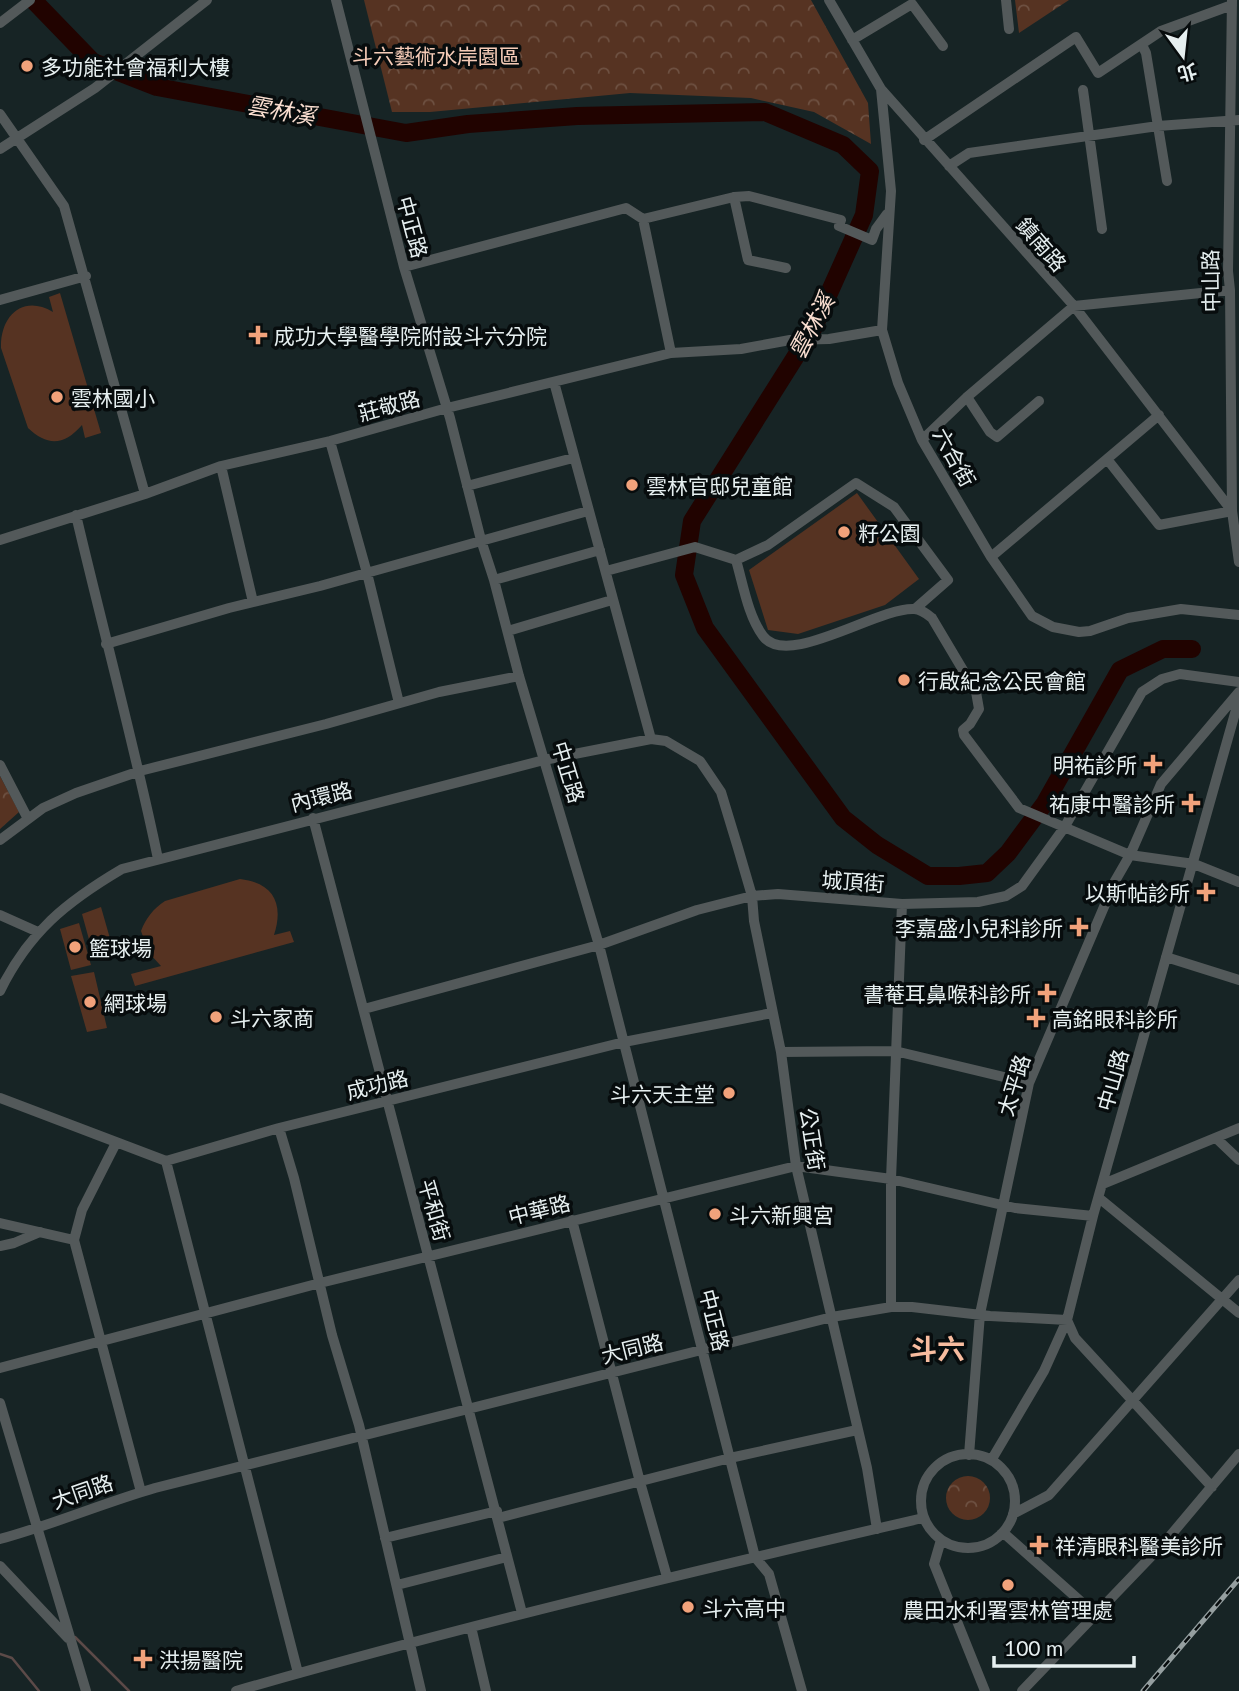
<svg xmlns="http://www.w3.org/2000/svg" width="1239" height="1691" viewBox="0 0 1239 1691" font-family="Lato,'Noto Sans TC',sans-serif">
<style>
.park{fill:url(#park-crowns)}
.pitch{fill:#563322}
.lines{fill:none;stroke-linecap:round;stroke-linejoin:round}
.stream{stroke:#5c4a48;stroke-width:2.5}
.river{stroke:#210300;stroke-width:18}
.minor{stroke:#53595a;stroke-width:10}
.rail-casing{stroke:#959fa0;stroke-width:5}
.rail{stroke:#070c0d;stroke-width:2.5;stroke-dasharray:8;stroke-linecap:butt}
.poi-dot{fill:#f1a27b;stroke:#070c0d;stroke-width:2.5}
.labels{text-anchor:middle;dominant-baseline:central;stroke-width:7;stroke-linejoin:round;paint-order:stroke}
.park-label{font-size:21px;fill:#f6ccb8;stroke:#070c0d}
.poi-label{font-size:21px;fill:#e6eff0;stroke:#070c0d;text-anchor:start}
.street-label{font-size:21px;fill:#e6eff0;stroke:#070c0d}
.water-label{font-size:23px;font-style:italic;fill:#faded0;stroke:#070c0d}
.district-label{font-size:28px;font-weight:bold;fill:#f8bc9f;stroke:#070c0d}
</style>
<defs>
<pattern id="park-crowns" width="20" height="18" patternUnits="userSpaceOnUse" patternTransform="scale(1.75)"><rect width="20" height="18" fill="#563322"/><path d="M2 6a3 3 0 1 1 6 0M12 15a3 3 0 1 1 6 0" fill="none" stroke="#6e5142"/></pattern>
</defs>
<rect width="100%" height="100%" fill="#172425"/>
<!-- park -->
<path class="park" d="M 364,0 L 811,0 L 868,103 L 871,144 L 814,112 L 751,98 L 630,93 L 430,112 L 392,112 Z
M 1015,0 L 1069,0 L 1019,33 Z
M 0,776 L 19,812 L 0,829 Z
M946 1498a22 22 0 1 1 44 0a22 22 0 1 1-44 0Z"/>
<!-- pitch -->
<path class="pitch" d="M 60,293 L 101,433 L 85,438 L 82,425 C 64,446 47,446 28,428 L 1,348 C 0,316 23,294 53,312 L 49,297 Z
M 857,493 L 919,579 L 885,605 L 798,634 L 768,630 L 749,570 Z
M 240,879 C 274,883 284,904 274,935 L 290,931 L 294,942 L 135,986 L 131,974 L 161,966 L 149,953 L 141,931 C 146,918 153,909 165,901 Z
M 101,907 L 113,949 L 93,954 L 82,914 Z
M 79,923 L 91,965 L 71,970 L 60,929 Z
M 94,972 L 107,1028 L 87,1032 L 71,976 Z"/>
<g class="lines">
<!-- stream -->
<path class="stream" d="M 75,1637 L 129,1691
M 0,1654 L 12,1658 L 39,1691"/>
<!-- river -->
<path class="river" d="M 33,0 L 93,62 L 157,87 L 406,133 L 468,124 L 577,116 L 765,112 L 843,145 L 870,171 L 864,215 L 813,329 L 692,521 L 684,575 L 705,628 L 843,818 L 877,845 L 928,876 L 959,876 L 987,873 L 1008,853 L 1045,803 L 1120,670 L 1163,649 L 1192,649"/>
<!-- minor -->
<path class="minor" d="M 336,0 L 404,267 L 450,418 L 481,540 L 494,580 L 519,676 L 599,945 L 755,1557 L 769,1574 L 802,1691
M 829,0 L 881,89 L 1074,306 L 1232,511
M 1006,0 L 1009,29
M 1232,0 L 1228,271 L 1230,290 L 1232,511 L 1239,562
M 0,23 L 30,0
M 852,40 L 912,4 L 943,46
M 1142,45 L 1146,53 L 1167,181
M 881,89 L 891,191 L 882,330 L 898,383 L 922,440 L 991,557 L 1032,616 L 1053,627 L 1079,632 L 1090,631 L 1128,618 L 1181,609 L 1239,615
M 1083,90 L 1102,229
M 0,114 L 64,206 L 145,494
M 924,140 L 1076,37 L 1098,73 L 1161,31 L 1232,5
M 0,149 L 95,88 L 207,0
M 949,166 L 969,153 L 1158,126 L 1239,120
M 734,197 L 748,260 L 786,268
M 643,219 L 734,197 L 749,196 L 841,220 L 839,226 L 872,240 L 876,229 L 887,214
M 643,219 L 671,353
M 404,267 L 626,208 L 643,219
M 0,300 L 86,276
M 554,382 L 651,739
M 967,397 L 990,432 L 997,437 L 1039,401
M 922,440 L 967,397 L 1074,306 L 1230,290
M 330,441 L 367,573 L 399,703
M 1107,459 L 1159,525 L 1232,511
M 221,466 L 253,602
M 467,486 L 573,458
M 76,515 C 103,630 134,743 158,859
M 0,540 L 145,494 L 221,466 L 330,441 L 447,408 L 671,353 L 741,349 L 790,340 L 829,339 L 882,330
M 991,557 L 1159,415
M 736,560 L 768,545 L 856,483 L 894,507 L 948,580 L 916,608
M 606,571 L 695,547 L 736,560 C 743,584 748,616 763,636 C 787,669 878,607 914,609 C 921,609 927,614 932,618 L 976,692 L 979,709 L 970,724 L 963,730 L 964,735 L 1019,808 L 1130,855 L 1194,864 L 1239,882
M 494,580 L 600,550
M 508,631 L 612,600
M 106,644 L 229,608 L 320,586 L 588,511
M 0,765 L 28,819
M 313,818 L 522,1613
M 0,840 L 43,808 L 76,793 L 140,771 L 326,724 L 439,692 L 519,676
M 0,915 L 38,932
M 1166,957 L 1239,980
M 0,991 C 29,932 66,902 122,869 L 544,760 L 651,739 L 666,741 L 700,761 L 721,792 L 738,848 L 752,896 L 754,921 L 781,1052 L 796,1166 L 867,1468 L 877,1529
M 364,1009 L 599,945 L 697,910 L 752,896 L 778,894 L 902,904 L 978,902 L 1006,896 L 1022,886 L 1064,828 L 1142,692 L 1162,679 L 1180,674 L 1239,682
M 1060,1011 L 1147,1026
M 781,1052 L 895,1051 L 1029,1083
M 0,1098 L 166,1161 L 279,1128 L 624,1042 L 772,1013
M 279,1128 L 294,1178 L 332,1335 L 359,1425 L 421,1691
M 1217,1139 L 1239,1160
M 116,1143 L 82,1210 L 74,1240 L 141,1492
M 166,1161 L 298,1673
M 1103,1184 L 1239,1128
M 1099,1198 L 1239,1313
M 572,1220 L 640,1482 L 667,1577
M 0,1223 L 74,1240
M 0,1246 L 14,1243 L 40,1232
M 891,1307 L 891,1179 L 902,904
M 0,1368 L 320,1283 L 796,1166 L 891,1179 L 1015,1208 L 1093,1216
M 0,1403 L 86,1691
M921 1501a47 47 0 1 1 94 0a47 47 0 1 1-94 0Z
M 969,1455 L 980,1314 L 1029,1083 L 1115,881 L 1130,855 L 1161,784 L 1239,692
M 992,1459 L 1044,1371 L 1067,1320 L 1093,1216 L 1239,699
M 1013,1514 L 1049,1495 L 1239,1280
M 498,1518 L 730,1458 L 857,1430
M 1001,1534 L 1007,1536 L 1096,1615
M 385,1538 L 497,1511
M 0,1539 C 52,1525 103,1503 155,1488 L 832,1317 L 891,1307 L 912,1307 L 990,1316 L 1067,1320 L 1075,1338 L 1212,1487
M 941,1540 L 934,1564 L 985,1691
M 0,1566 L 68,1638
M 397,1585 L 507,1557
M 471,1627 L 486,1691
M 236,1691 C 463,1626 693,1571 923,1518
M 1022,1691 L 1165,1542 L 1239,1454"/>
<!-- rail casing -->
<g class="rail-casing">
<path id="rail" d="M 1143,1691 L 1239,1579"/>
</g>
<!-- rail -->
<use href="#rail" class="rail"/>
</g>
<!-- markers -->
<g class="poi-dot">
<circle cx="27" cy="66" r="7"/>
<path d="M254.5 324.5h7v7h7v7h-7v7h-7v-7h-7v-7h7z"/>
<circle cx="57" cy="397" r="7"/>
<circle cx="632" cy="485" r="7"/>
<circle cx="844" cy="532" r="7"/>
<circle cx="904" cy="680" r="7"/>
<path d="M1149.5 753.5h7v7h7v7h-7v7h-7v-7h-7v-7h7z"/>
<path d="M1187.5 792.5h7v7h7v7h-7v7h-7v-7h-7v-7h7z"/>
<path d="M1202.5 881.5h7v7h7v7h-7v7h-7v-7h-7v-7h7z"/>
<path d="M1075.5 916.5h7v7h7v7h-7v7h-7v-7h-7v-7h7z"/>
<circle cx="75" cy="947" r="7"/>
<path d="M1043.5 982.5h7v7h7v7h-7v7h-7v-7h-7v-7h7z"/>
<circle cx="90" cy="1002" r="7"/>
<circle cx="216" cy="1017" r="7"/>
<path d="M1032.5 1007.5h7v7h7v7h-7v7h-7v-7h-7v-7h7z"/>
<circle cx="729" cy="1093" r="7"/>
<circle cx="715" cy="1214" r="7"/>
<path d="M1035.5 1534.5h7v7h7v7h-7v7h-7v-7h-7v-7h7z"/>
<circle cx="1008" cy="1585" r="7"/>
<circle cx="688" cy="1607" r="7"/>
<path d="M139.5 1648.5h7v7h7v7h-7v7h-7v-7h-7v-7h7z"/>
</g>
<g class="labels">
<!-- park labels -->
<g class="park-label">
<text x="436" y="55">斗六藝術水岸園區</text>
</g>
<!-- poi labels -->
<g class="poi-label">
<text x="41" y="66">多功能社會福利大樓</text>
<text x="274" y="335">成功大學醫學院附設斗六分院</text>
<text x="71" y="397">雲林國小</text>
<text x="646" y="485">雲林官邸兒童館</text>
<text x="858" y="532">籽公園</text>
<text x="918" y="680">行啟紀念公民會館</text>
<text x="1137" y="764" text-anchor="end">明祐診所</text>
<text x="1175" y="803" text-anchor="end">祐康中醫診所</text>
<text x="1190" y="892" text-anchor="end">以斯帖診所</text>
<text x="1063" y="927" text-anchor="end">李嘉盛小兒科診所</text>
<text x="89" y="947">籃球場</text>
<text x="1031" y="993" text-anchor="end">書菴耳鼻喉科診所</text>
<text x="104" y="1002">網球場</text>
<text x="230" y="1017">斗六家商</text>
<text x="1052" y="1018">高銘眼科診所</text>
<text x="715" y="1093" text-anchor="end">斗六天主堂</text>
<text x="729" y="1214">斗六新興宮</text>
<text x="1055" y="1545">祥清眼科醫美診所</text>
<text x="702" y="1607">斗六高中</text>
<text x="1008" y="1609" text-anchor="middle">農田水利署雲林管理處</text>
<text x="159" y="1659">洪揚醫院</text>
</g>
<!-- street labels -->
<g class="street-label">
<text transform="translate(413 227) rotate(75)">中正路</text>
<text transform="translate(1042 244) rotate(49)">鎮南路</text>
<text transform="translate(1210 281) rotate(-91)">中山路</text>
<text transform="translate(389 405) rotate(-15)">莊敬路</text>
<text transform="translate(955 457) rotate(61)">六合街</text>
<text transform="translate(569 772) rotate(73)">中正路</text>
<text transform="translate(321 796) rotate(-14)">內環路</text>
<text transform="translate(853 881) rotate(4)">城頂街</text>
<text transform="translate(1112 1080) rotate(-74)">中山路</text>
<text transform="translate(377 1084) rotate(-14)">成功路</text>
<text transform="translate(1013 1085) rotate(-73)">太平路</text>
<text transform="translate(813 1139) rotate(81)">公正街</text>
<text transform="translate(539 1209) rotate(-14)">中華路</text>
<text transform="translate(435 1210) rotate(74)">平和街</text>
<text transform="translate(715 1320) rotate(76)">中正路</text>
<text transform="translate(632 1348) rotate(-14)">大同路</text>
<text transform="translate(82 1491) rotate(-19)">大同路</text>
</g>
<!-- water labels -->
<g class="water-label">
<text transform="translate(281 110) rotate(10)">雲林溪</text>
<text transform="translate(811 326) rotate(-62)">雲林溪</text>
</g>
<!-- district labels -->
<g class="district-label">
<text x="937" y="1348">斗六</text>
</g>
</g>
<!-- north arrow -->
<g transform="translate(1183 56) rotate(165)" stroke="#070c0d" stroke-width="5" paint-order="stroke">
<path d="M0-5L12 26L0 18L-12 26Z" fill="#e6eff0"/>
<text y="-10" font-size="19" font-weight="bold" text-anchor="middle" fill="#e6eff0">北</text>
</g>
<!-- scale -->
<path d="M994 1656v10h140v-10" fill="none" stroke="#e6eff0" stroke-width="3.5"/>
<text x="1004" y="1656" font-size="21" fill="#e6eff0" stroke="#070c0d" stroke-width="5" paint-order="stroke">100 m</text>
</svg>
